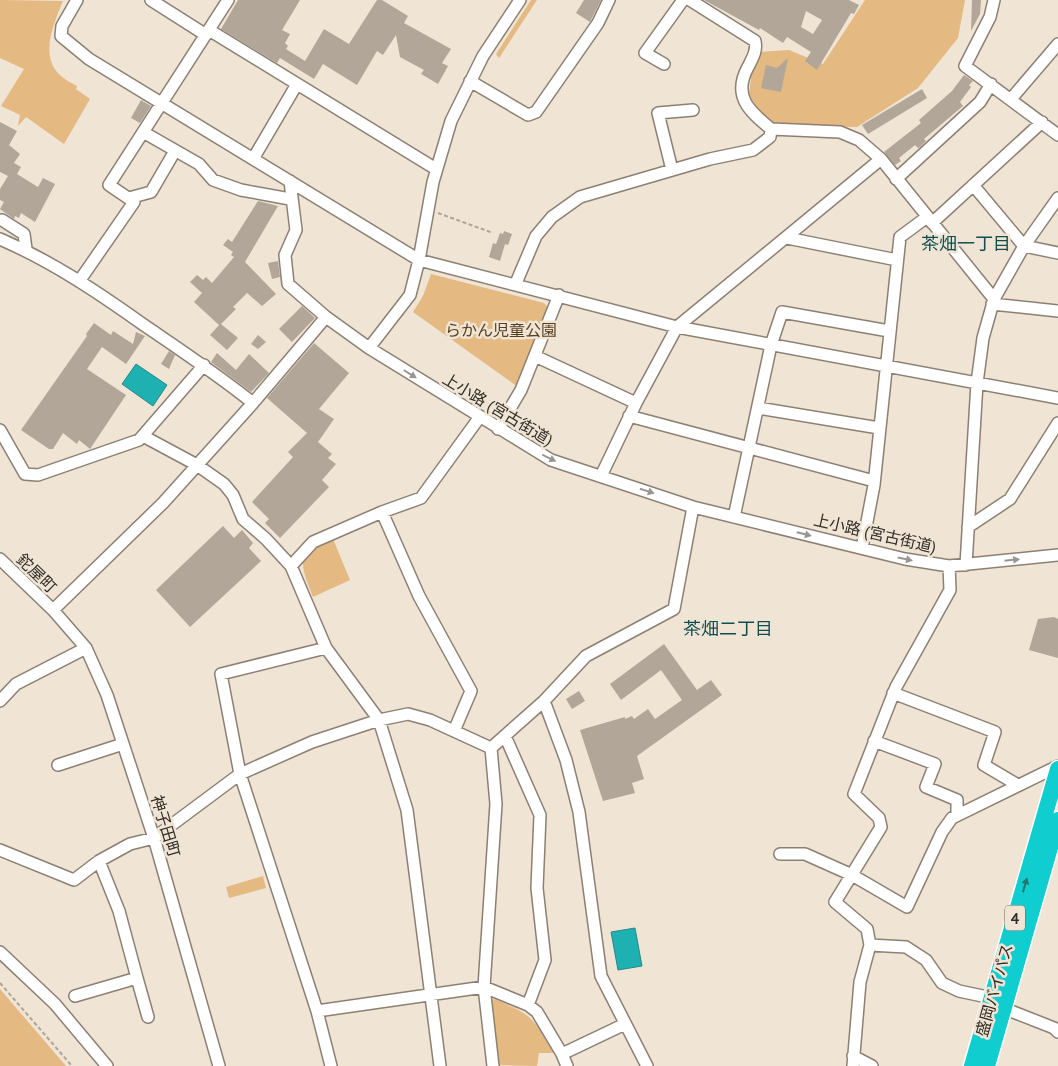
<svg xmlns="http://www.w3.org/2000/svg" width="1058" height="1066" viewBox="0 0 1058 1066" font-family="'PT Sans','Noto Sans JP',sans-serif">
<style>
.green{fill:#e4b982}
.water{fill:#1fb0b2;stroke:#258988}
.building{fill:#b2a698;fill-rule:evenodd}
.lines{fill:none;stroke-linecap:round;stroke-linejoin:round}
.minor-casing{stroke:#8b8073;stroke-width:14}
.highway-casing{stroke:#fff;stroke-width:19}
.path{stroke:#aea498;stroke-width:2;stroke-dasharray:4 2.5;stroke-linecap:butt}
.minor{stroke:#fff;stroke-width:11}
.highway{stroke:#10ced0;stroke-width:16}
.oneway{fill:#989693}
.oneway2{fill:#237573}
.labels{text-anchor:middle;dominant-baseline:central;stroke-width:5;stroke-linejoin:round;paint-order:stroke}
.shield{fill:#f0e4d5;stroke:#6b645b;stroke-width:1}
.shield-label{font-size:15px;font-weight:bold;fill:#322d27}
.park-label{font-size:16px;fill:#573f20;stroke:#f0e4d5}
.street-label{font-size:16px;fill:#322d27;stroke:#f0e4d5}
.neighbourhood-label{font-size:18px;fill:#0f4e4f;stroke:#f0e4d5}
</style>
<rect width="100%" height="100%" fill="#f0e4d5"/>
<!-- green -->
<path class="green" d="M 0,0 L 63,1 C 54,23 39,56 60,75 C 64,79 71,83 77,86 L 76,89 L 90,99 L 64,144 L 26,117 L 18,126 L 20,115 L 1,106 L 24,69 L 0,58 Z
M 531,0 L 537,0 L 499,58 L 496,54 Z
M 865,0 L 965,0 L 958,38 L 918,88 L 857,127 L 780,126 L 760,114 L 749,95 L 751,77 L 760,52 L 789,50 L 823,64 Z
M 431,274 L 544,303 L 550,309 L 518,387 L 413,312 L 423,296 Z
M 333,539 L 350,580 L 313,597 C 300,563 294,555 333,539 Z
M 263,876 L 266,888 L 229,898 L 226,887 Z
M 0,989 L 66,1066 L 0,1066 Z
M 494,999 C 533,1015 533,1018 555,1053 L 539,1053 L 537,1066 L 499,1065 L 492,1000 Z"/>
<!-- water -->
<path class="water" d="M 136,364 L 167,385 L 153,406 L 122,384 Z
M 635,928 L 642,966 L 618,970 L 611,932 Z"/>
<!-- building -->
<path class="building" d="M 238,0 L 300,0 L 282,30 L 290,34 L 285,43 L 288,46 L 286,49 L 305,61 L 324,29 L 349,44 L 377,0 L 382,0 L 408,16 L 404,23 L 451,49 L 442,63 L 448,66 L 438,84 L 421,74 L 424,70 L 400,57 L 396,35 L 383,55 L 377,51 L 357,85 L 323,64 L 314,79 L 280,58 L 277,63 L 221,29 Z
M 584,0 L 601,0 L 590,22 L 576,13 Z
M 704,0 L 849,0 L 859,5 L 854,14 L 851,13 L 817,70 L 805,61 L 811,52 L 787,37 L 783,43 L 760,28 L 759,30 ZM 806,11 L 822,20 L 813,34 L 801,27 Z
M 972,0 L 981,0 L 980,14 L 971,31 Z
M 788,58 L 781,92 L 761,88 L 766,65 L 777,68 Z
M 964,75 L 973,81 L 969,85 L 971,87 L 960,102 L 963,106 L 924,139 L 926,141 L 920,147 L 918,148 L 915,145 L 899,158 L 901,161 L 895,165 L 884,152 L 921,123 L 919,120 L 952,91 Z
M 922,89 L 927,98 L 868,134 L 862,125 Z
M 141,100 L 151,106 L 140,123 L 131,118 Z
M 0,122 L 17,131 L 9,145 L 20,154 L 14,163 L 21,167 L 17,174 L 38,187 L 43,178 L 55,184 L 35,222 L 21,213 L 19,218 L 15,216 L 14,219 L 0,209 L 4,202 L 0,200 L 0,189 L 8,176 L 0,172 Z
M 258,201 L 278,206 L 245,262 L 276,294 L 262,306 L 247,293 L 233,307 L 236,309 L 221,324 L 238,338 L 227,350 L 210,335 L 219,325 L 194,302 L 202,293 L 190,282 L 197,275 L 203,280 L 206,277 L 212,283 L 234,257 L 231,255 L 233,252 L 223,245 L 228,239 L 232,242 Z
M 504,231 L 512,234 L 508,245 L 505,244 L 500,261 L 489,257 L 493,243 L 496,244 L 500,233 L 503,234 Z
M 278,261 L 280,277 L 272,279 L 268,263 Z
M 302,306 L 315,318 L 292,342 L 279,329 Z
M 94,323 L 111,335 L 113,331 L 133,344 L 136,332 L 145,336 L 126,364 L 102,347 L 87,369 L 126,395 L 90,449 L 79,440 L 77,444 L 63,433 L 53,449 L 49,449 L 21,430 L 87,336 L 86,334 Z
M 258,335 L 266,342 L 258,349 L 251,344 Z
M 314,343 L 349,373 L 319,409 L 334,419 L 318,442 L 332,454 L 328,458 L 336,464 L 322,480 L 329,487 L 280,538 L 265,523 L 269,519 L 252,502 L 293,457 L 288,452 L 307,433 L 267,398 Z
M 169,351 L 175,355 L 169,369 L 161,364 Z
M 217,353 L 236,370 L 249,354 L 269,373 L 251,392 L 211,362 Z
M 223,526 L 234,538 L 242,530 L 253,543 L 249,548 L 261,561 L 190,627 L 156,590 Z
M 1054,617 L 1058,619 L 1058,658 L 1029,650 L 1038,619 Z
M 664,644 L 697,690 L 711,680 L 722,695 L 637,756 L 644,779 L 632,783 L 635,793 L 603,801 L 580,730 L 625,717 L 625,719 L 632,716 L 634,719 L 648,709 L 655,719 L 682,700 L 661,670 L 621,700 L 610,684 Z
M 579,691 L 585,701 L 572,709 L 566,699 Z"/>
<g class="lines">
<!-- minor casing -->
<g class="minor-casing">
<path id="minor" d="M 77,0 L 62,26 L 61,36 L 89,59 L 419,260 L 677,327 L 1058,398
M 151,0 L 206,35
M 994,0 L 990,17 L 965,66 L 1058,135
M 209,30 L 436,169
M 664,64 L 645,53 L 683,0
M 470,81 L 528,115 L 536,112 L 598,23 L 609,0
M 1011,99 L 1058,44
M 771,129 L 840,132 L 859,140 L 881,159 L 994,299
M 143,132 L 199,164 L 213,180 L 241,190 L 290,199
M 253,159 L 297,84
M 672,170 L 658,113 L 693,110
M 896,179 L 980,102 L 991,84
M 290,181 L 296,230 L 285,255 L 288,284 L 326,317 L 369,348 L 551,460 L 693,507 L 905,559 L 949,566 L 1058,555
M 973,185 L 1024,246 L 1058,253
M 129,198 L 151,192 L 172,156
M 2,220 L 24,234 L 26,249
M 932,223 L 1042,122
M 787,238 L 897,260
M 0,239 C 51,261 96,291 141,323 C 179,349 217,374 253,403
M 80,280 L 134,202 L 109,185 L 228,0
M 516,283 L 536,236 L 552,217 L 580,197 L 710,159 L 753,150 L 770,137 L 771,129 C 749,111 732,96 748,67 C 753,57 757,51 755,41 L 690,0
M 992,304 L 1058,311
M 369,348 L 410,295 L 419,260 L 433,182 L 451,121 L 483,56 L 520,0
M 535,356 L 636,403
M 758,408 L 879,428
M 629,416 L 874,481
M 498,429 L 521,390 L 559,295
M 0,430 L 25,474 L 38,475 L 139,440 L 204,365
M 143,436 L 197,465 L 224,484 L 233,495 L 243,519 L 266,539 L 291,566
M 601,476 L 636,403 L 677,327 L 881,159
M 382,512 L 419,596 L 471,691 L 454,731
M 734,517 L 771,345 L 782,312 L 889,331
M 968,527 L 1010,499 L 1058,423
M 862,548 L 874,485 L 900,237 L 927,217
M 0,559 L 53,610 L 86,648 L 107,695 L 154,838 L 219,1066
M 966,565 L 977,383 L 983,338 L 994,299 L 1024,246 L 1058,198
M 53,610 L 163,503 L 253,403 L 326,317
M 326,648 L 221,674 L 240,774 L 317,1011 L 331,1066
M 893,693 L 995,732 L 984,765 L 1016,784
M 0,701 L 16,684 L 86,648
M 544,701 L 566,760 L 579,812 L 601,976 L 647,1066
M 505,736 L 540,815 L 537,888 L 545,960 L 528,1005
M 874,741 L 935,764 L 926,787 L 957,800 L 957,815
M 491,748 L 544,701 L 586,656 L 674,609 L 693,507
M 491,748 L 496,804 L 484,987 L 493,1066
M 58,765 L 123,744
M 0,850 L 74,880 L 99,861 L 130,844 L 154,838 L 240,774 L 312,742 L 379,720 L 408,714 L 430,720 L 491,748
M 780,854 L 805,854 L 852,875 L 907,907 L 942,832 L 952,818 L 1058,766
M 870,945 L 906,947 L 926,960 L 942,983 L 959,991 L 992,998
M 0,952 L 55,1004 L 107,1066
M 137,978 L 148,1017
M 75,996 L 137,978 L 119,911 L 99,861
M 1003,1008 L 1054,1028 L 1058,1032
M 317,1011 L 484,987 L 528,1005 L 537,1012 L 562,1054 L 625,1024
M 562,1054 L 567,1066
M 853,1056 L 872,1066
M 440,1066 L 407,810 L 379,720 L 326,648 L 291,566 L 313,542 L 382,512 L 421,498 L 479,418
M 853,1066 L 860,982 L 870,945 L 867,929 L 835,902 L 881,827 L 879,818 L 854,794 L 896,687 L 950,590 L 949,566"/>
</g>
<!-- highway casing -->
<g class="highway-casing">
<path id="highway" d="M 972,1066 L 1058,769
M 987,1066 L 1058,820"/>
</g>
<!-- path -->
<path class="path" d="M 438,213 L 493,233
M 0,983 L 72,1066"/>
<!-- minor -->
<use href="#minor" class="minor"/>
<!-- highway -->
<use href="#highway" class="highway"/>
</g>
<!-- one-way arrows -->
<defs><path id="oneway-solid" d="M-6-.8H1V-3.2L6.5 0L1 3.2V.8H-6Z" transform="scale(1.25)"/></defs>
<g class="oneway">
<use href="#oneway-solid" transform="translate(410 374) rotate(32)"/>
<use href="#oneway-solid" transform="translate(549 458) rotate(26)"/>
<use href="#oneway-solid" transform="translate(647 491) rotate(18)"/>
<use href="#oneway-solid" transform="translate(804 534) rotate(14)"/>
<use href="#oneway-solid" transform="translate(905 559) rotate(12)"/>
<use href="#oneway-solid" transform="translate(1012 560) rotate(-6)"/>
</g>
<use class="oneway2" href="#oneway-solid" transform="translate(1025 885) rotate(-74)"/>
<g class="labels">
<!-- shield labels -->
<rect class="shield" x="1005" y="905.5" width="20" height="25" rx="4"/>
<g class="shield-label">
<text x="1015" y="918">4</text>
</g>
<!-- park labels -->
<g class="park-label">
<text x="501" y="330">らかん児童公園</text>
</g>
<!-- street labels -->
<g class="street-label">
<text transform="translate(498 409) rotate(31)">上小路 (宮古街道)</text>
<text transform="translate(875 533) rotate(13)">上小路 (宮古街道)</text>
<text transform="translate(37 573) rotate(44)">鉈屋町</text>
<text transform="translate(166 826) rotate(73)">神子田町</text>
<text transform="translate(994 990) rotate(-74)">盛岡バイパス</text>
</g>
<!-- neighbourhood labels -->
<g class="neighbourhood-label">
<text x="966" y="243">茶畑一丁目</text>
<text x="728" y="628">茶畑二丁目</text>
</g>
</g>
</svg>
